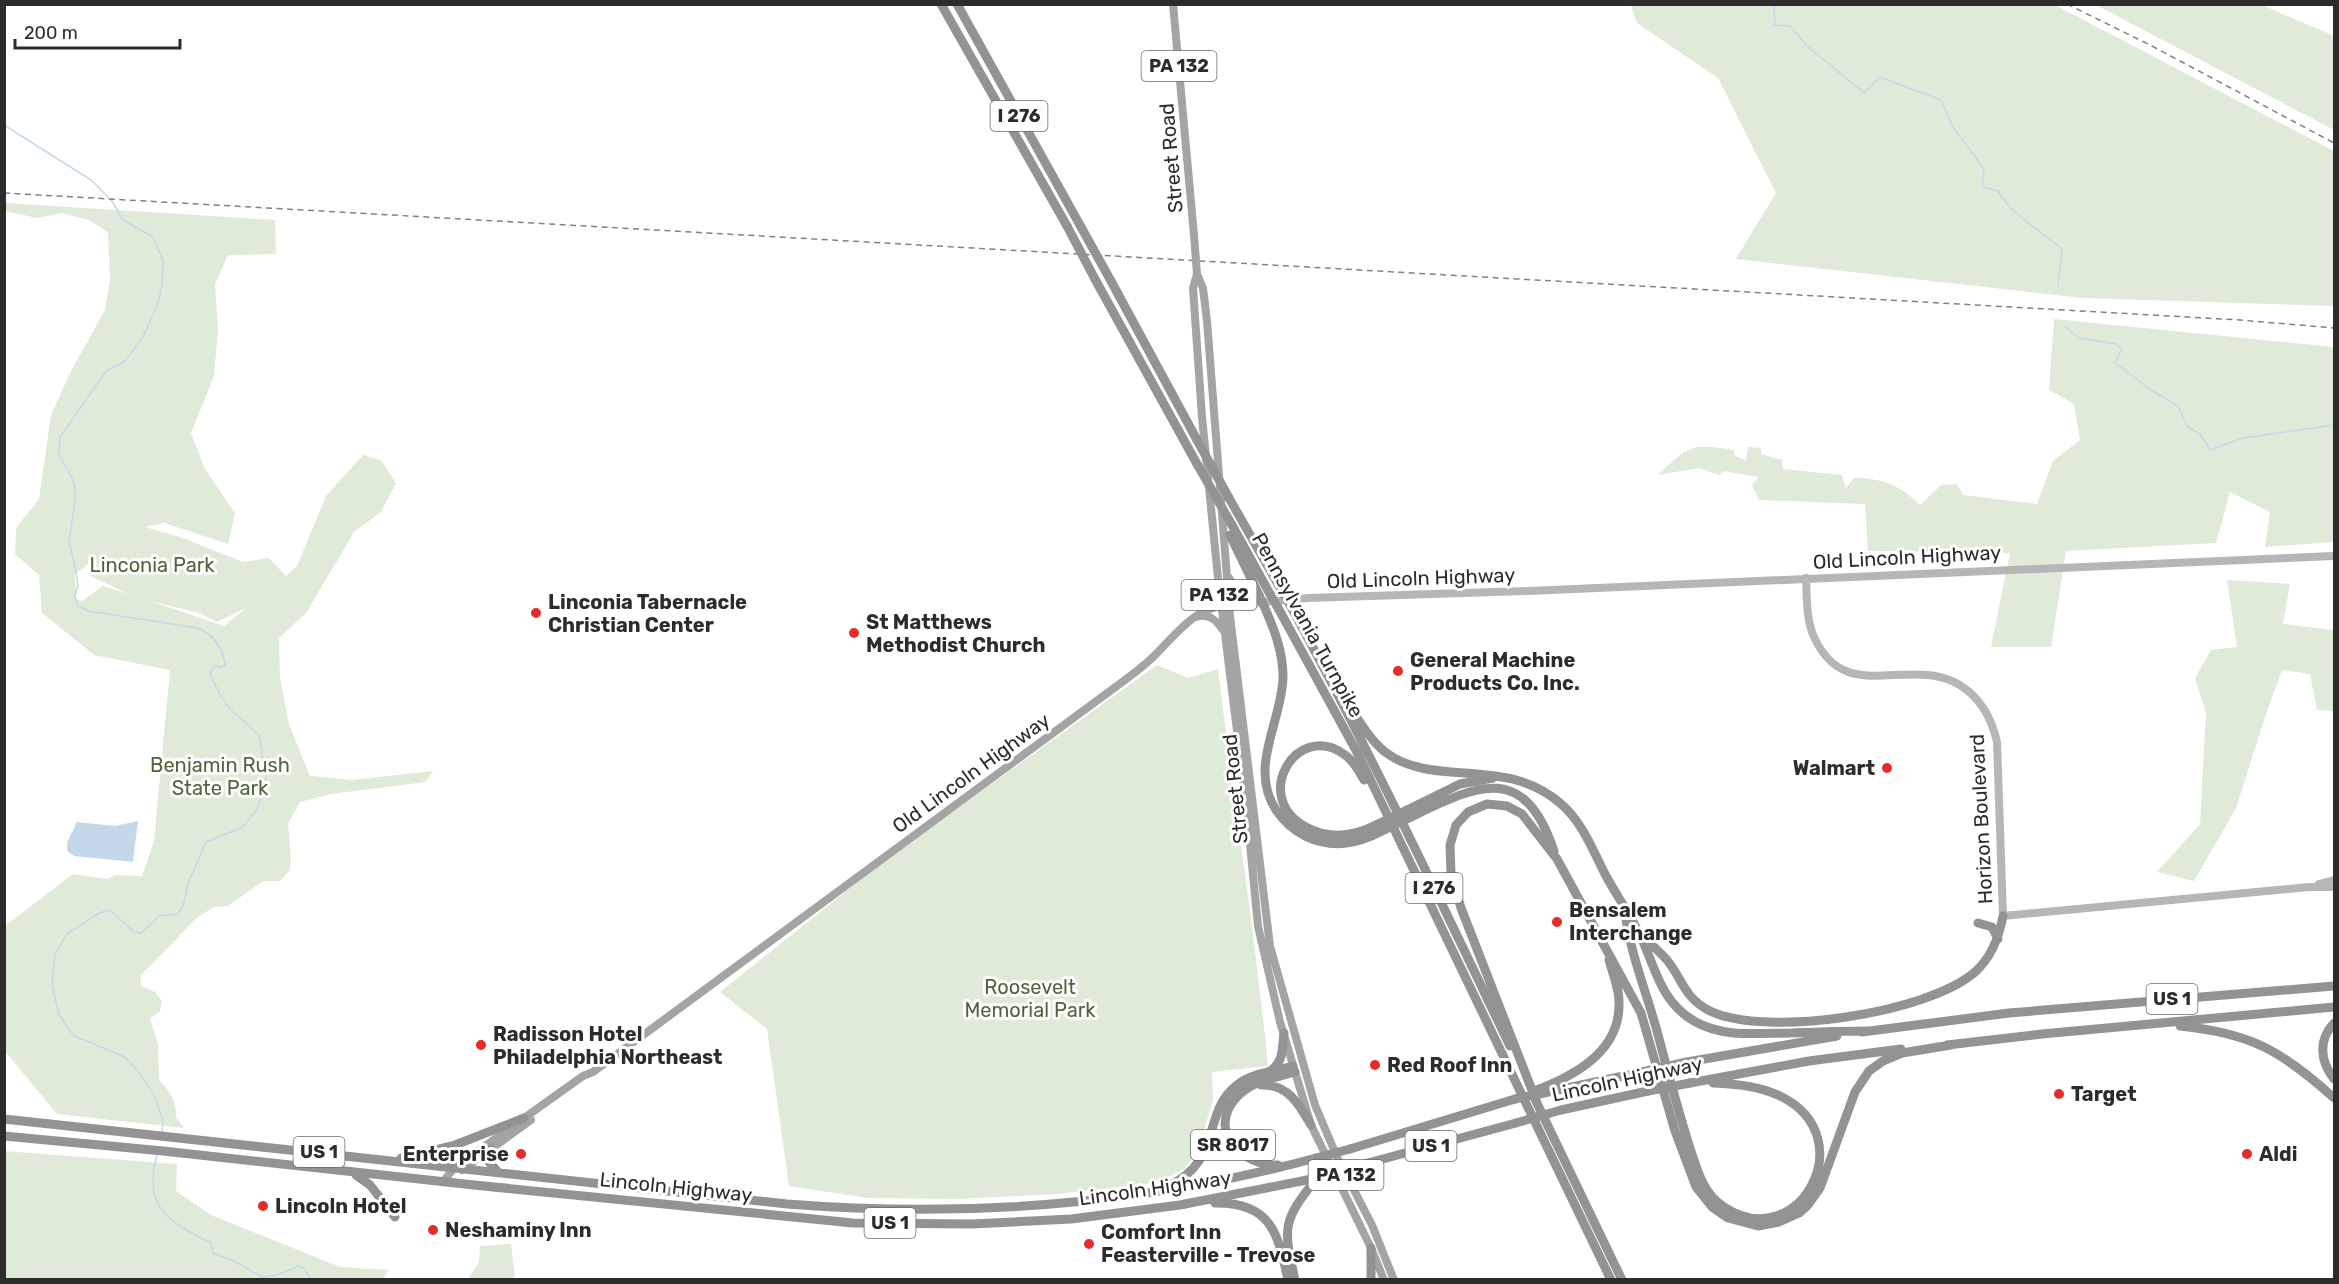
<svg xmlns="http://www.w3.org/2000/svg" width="2339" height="1284" viewBox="0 0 2339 1284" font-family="Rubik,sans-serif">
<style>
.green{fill:#e0ead8;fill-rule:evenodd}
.water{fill:#c4d8ea}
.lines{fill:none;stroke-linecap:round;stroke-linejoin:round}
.stream{stroke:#c4d8ea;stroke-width:1.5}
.secondary{stroke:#b6b6b6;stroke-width:8}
.primary{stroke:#a4a4a4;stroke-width:8}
.highway{stroke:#939393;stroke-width:9}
.rail{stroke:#818181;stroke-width:1.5;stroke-dasharray:6 4.5;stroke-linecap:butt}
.primary-bridge{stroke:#a4a4a4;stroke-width:8}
.highway-bridge{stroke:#939393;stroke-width:9}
.poi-dot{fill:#e62b2a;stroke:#fff;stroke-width:2}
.labels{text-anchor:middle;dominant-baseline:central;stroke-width:6;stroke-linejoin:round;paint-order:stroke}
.shield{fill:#fff;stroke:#6b6b6b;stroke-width:1.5}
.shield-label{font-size:18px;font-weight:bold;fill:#2c2c2c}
.street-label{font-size:20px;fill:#2c2c2c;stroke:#fff}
.park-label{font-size:20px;fill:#4b6739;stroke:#fff}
.poi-label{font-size:20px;font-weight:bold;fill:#2c2c2c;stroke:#fff;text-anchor:start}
</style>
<rect width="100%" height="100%" fill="#fff"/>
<!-- green -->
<path class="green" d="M 1631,5 L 2055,5 L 2334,151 L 2334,306 L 2083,298 L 1736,259 L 1776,193 L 1718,78 L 1637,23 Z
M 2096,5 L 2262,5 L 2334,36 L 2334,130 Z
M 5,203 L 275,220 L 276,254 L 228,255 L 215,284 L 218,329 L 214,376 L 191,433 L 205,469 L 235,513 L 228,544 L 164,523 L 145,527 L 180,537 L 243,562 L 269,558 L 286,576 L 297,566 L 326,496 L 363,455 L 381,460 L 396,483 L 381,512 L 354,532 L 306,613 L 279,638 L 280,677 L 289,725 L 310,776 L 352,780 L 433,771 L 426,782 L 331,794 L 300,802 L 288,824 L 291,859 L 290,870 L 280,881 L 263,881 L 228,906 L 214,907 L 198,917 L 141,975 L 141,986 L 155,992 L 162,1001 L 160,1011 L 150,1019 L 158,1044 L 159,1080 C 170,1091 177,1102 176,1117 L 184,1128 L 57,1114 L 5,1051 L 5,926 L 73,874 L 107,879 L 116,875 L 142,876 L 154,841 L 170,670 L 94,655 L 42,613 L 39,575 L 15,554 L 16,528 L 39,499 L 51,415 L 71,371 L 105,310 L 110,279 L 108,232 L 89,220 L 62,213 L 37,218 L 5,211 ZM 89,563 L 90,576 L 129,594 L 103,586 L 82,601 L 76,599 L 75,573 L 81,570 ZM 150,601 L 199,613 L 217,622 L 246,608 L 224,626 Z
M 2054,319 L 2334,347 L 2334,542 L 2265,547 L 2270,512 L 2230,492 L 2216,543 L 2066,551 L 2051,647 L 1991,647 L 2010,553 L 1868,551 L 1865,504 L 1759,500 L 1752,485 L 1758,477 L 1724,471 L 1719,475 L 1699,468 L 1658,475 C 1689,445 1691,443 1734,450 L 1735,456 L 1746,460 L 1748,447 L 1761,448 L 1761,454 L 1782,460 L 1783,469 L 1842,475 L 1846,488 L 1854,478 C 1882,478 1900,485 1920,505 L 1941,485 L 1957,484 L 1963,495 L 2037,504 L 2053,461 L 2080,440 L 2074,404 L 2049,390 Z
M 2227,580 L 2290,584 L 2283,624 L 2334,630 L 2334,711 L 2317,710 L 2310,674 L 2282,670 L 2267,711 L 2236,808 L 2194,881 L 2157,872 L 2200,824 L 2206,713 L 2195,678 L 2211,650 L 2237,647 Z
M 1157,665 L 1188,678 L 1218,669 C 1234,801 1255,933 1268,1066 L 1212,1072 L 1213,1100 L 1198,1150 L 1185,1168 L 1164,1180 L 1141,1185 L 1057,1194 L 960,1199 L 867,1198 L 789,1186 L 767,1029 L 720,992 L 880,864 Z
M 4,1151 L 177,1164 L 176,1191 L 211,1215 L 340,1267 L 389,1270 L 382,1280 L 5,1279 Z
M 511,1244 L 515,1279 L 468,1279 L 479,1262 L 480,1246 Z"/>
<!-- water -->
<path class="water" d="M 138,821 L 133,862 L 74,856 L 68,852 C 64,840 74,833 76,822 L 115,826 Z"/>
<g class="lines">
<!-- stream -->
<path class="stream" d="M 1774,4 L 1775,25 L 1790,26 L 1806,45 L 1864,93 L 1880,77 L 1941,100 L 1953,127 L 1984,169 L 1982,187 L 1998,191 L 2011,209 L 2062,249 L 2058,286
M 4,125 L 91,180 L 112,201 L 123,220 L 153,237 L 163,261 L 162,286 L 158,303 L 142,339 L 124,362 L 106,371 L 60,437 L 59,455 L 73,480 L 76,495 L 69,542 L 76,571 L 78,585 L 75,595 L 77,605 L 88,611 L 198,628 C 214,635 223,647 225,665 L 220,667 L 215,666 L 210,674 L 220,695 L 233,712 L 259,735 L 266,775 L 264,791 L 256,810 L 243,827 L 206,842 L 189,881 L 183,906 L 178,914 L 159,916 L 141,933 L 134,932 L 110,910 L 99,913 L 67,934 L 55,954 L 52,985 L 59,1015 L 74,1036 L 125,1057 L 140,1074 L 154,1095 L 163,1121 L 162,1133
M 2066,327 L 2078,338 L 2116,344 L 2122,349 L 2115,363 L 2148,388 L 2178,406 L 2187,426 L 2201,435 L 2210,450 L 2243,438 L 2334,425
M 157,1155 C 142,1208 169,1222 211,1243 L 213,1253 L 232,1260 L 262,1277 L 277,1275 L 298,1266 L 304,1268 L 311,1280"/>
<!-- secondary -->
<path class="secondary" d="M 1806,578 C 1807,598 1806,619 1814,637 C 1839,692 1882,671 1927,675 C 1966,678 1989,706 1997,742 L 2003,916 L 2309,887 L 2334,887
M 1229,605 L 1308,598 L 1529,591 L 2334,556
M 2319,884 L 2334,880"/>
<!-- primary -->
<path class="primary" d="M 1173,4 L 1194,235
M 1197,274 L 1203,288 L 1207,321 L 1230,616 L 1270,946 L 1315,1105 L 1337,1157 L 1372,1225 L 1394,1280
M 1197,274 L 1193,288 L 1202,417 L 1218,578 L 1246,803 L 1258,926 L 1280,1022 L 1311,1125 L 1371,1248 L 1384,1280
M 1229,578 L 1241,597 L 1256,602
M 1196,617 C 1207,613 1216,619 1222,629
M 462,1170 L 531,1120
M 443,1182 L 454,1168 L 583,1076 L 593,1072 L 1125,680 C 1137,671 1148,663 1158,652 C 1179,631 1194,609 1226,605"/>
<!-- highway -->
<path class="highway" d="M 941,4 L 1067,226
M 957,4 L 1081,227
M 1096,281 L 1197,464
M 1111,281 L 1197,440
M 1229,498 L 1283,593
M 1232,525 L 1270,594
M 1230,535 L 1259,595
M 1290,605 C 1369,749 1439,898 1510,1046
M 1264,606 C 1274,629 1283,651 1283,677 C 1282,722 1248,767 1276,810 C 1284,822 1295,831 1307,837 C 1333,849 1357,844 1382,831
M 1277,606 L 1358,754 L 1611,1280
M 1349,706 C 1360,722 1370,740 1385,752 C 1435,789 1504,755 1560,803 C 1582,821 1593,851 1606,876 C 1616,894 1628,912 1638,931 C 1655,964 1659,1001 1694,1021 C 1723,1038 1758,1033 1791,1033 C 1817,1032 1843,1031 1868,1031
M 1364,780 C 1359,771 1354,761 1345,755 C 1297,718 1246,802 1312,830 C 1335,840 1357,835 1378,824
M 1407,810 L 1460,784 L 1493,778
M 1411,817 C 1477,785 1524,761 1554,851
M 1625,912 C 1630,953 1646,991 1657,1031 C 1667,1069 1677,1107 1689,1145 C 1693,1157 1697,1171 1703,1183 C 1708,1193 1715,1201 1724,1207 C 1798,1256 1865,1137 1780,1096 C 1759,1086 1736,1084 1713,1083
M 1978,923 L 1992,927 L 1998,939
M 1641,934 C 1649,943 1659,951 1667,960 C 1683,980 1684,998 1710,1011 C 1767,1038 1928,1013 1975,972 C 1992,957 1999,937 2003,916
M 2334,1023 C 2318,1040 2320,1061 2334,1079
M 2180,1026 C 2251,1033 2282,1051 2334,1098
M 1862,1032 L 2009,1013 L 2334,986
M 1947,1045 L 2042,1034 L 2334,1007
M 1687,1062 L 1837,1036
M 1270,1071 C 1284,1062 1282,1048 1284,1033
M 1690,1083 L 1809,1061 L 1901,1049
M 1261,1085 C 1288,1084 1299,1104 1311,1125
M 1534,1091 C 1572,1077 1619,1053 1619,1005 C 1620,990 1613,975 1609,960
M 1539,1094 L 1642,1072
M 1535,1099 L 1622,1280
M 1537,1103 L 1461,908 L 1451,874 L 1450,845 L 1456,825 L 1468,812 L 1487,804 L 1507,806 L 1522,814 L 1557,859 L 1641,1013 L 1675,1131 L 1696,1187 L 1712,1207 L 1728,1218 L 1758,1226 L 1779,1222 L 1799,1213 L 1807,1206 L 1820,1188 L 1855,1092 L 1869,1071 L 1883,1061 L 1902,1053 L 1951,1045
M 1561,1110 L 1648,1091
M 4,1119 L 787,1204 C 965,1218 1143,1205 1316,1158
M 4,1136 L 163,1151 L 474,1185 L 853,1223 L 972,1224 L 1071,1219 L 1180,1205 L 1317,1178
M 491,1149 L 488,1161 L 499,1173
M 1350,1149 L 1515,1099
M 401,1158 L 455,1145 L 524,1118
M 1368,1163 L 1516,1123
M 1278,1165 C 1241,1166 1207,1130 1236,1098 C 1251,1081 1274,1078 1295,1072
M 356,1175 L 370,1185 L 395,1217
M 1166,1187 C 1224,1162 1201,1112 1237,1085 C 1252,1073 1275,1071 1293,1066
M 1215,1203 C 1271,1202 1278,1233 1288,1280
M 1371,1248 L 1371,1280
M 1295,1280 C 1283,1227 1282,1221 1317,1178"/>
<!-- rail -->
<path class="rail" d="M 2067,4 L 2150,45 L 2334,143
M 4,193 L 2240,320 L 2334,328"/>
<!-- primary-bridge -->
<path class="primary-bridge" d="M 1194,235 L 1197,274"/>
<!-- highway-bridge -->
<path class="highway-bridge" d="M 1067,226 L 1096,281
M 1081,227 L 1111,281
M 1197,440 L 1229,498
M 1197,464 L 1232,525
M 1283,593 L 1290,605
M 1270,594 L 1277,606
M 1259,595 L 1264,606
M 1378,824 L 1407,810
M 1382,831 L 1411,817
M 1642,1072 L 1687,1062
M 1648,1091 L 1690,1083
M 1515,1099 L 1538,1094
M 1516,1123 L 1561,1110
M 1316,1158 L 1350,1149
M 1317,1178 L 1368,1163"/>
</g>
<!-- markers -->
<g class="poi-dot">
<circle cx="536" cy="613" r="6"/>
<circle cx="854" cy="633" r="6"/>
<circle cx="1398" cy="671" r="6"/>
<circle cx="1887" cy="768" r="6"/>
<circle cx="1557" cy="922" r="6"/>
<circle cx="481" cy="1045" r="6"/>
<circle cx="1375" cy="1065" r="6"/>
<circle cx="2059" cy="1094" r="6"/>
<circle cx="521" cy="1154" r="6"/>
<circle cx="2247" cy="1154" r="6"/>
<circle cx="263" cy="1206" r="6"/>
<circle cx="433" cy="1230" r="6"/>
<circle cx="1089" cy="1244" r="6"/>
</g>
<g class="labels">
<!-- shield labels -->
<g class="shield">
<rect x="1141.5" y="51" width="75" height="30" rx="4.5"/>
<rect x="990.5" y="101" width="57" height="30" rx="4.5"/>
<rect x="1181.5" y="580" width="75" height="30" rx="4.5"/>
<rect x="1405.5" y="873" width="57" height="30" rx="4.5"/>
<rect x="2146.5" y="984" width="51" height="30" rx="4.5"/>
<rect x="1191" y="1130" width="84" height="30" rx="4.5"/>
<rect x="1405.5" y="1131" width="51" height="30" rx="4.5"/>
<rect x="293.5" y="1137" width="51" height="30" rx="4.5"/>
<rect x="1308.5" y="1160" width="75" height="30" rx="4.5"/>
<rect x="864.5" y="1208" width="51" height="30" rx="4.5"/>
</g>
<g class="shield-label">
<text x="1179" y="66">PA 132</text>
<text x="1019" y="116">I 276</text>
<text x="1219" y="595">PA 132</text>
<text x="1434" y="888">I 276</text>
<text x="2172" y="999">US 1</text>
<text x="1233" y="1145">SR 8017</text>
<text x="1431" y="1146">US 1</text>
<text x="319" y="1152">US 1</text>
<text x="1346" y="1175">PA 132</text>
<text x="890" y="1223">US 1</text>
</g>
<!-- street labels -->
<g class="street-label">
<text transform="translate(1171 158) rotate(-95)">Street Road</text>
<text transform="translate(1907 557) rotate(-3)">Old Lincoln Highway</text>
<text transform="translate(1421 578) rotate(-2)">Old Lincoln Highway</text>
<text transform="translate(1308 625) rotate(61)">Pennsylvania Turnpike</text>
<text transform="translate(971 773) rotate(-36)">Old Lincoln Highway</text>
<text transform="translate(1235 789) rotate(-96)">Street Road</text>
<text transform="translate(1981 819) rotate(-93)">Horizon Boulevard</text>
<text transform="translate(1627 1079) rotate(-12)">Lincoln Highway</text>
<text transform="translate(676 1187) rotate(6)">Lincoln Highway</text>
<text transform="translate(1155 1188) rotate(-8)">Lincoln Highway</text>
</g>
<!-- park labels -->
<g class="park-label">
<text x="152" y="565">Linconia Park</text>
<text x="220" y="765">Benjamin Rush<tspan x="220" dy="23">State Park</tspan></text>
<text x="1030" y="987">Roosevelt<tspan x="1030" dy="23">Memorial Park</tspan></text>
</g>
<!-- poi labels -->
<g class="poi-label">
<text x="548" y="602">Linconia Tabernacle<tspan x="548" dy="23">Christian Center</tspan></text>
<text x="866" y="622">St Matthews<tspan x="866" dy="23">Methodist Church</tspan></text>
<text x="1410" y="660">General Machine<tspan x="1410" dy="23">Products Co. Inc.</tspan></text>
<text x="1875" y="768" text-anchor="end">Walmart</text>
<text x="1569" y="910">Bensalem<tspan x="1569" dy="23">Interchange</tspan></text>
<text x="493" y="1034">Radisson Hotel<tspan x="493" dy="23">Philadelphia Northeast</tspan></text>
<text x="1387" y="1065">Red Roof Inn</text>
<text x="2071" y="1094">Target</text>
<text x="509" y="1154" text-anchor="end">Enterprise</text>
<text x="2259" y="1154">Aldi</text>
<text x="275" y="1206">Lincoln Hotel</text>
<text x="445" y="1230">Neshaminy Inn</text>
<text x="1101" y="1232">Comfort Inn<tspan x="1101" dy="23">Feasterville - Trevose</tspan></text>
</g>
</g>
<!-- border -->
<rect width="2339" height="1284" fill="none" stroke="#2c2c2c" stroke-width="12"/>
<!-- scale -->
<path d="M15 39v9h165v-9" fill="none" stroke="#2c2c2c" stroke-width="3"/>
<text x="24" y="39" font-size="18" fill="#2c2c2c" stroke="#ffffff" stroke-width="4.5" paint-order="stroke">200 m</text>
</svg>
